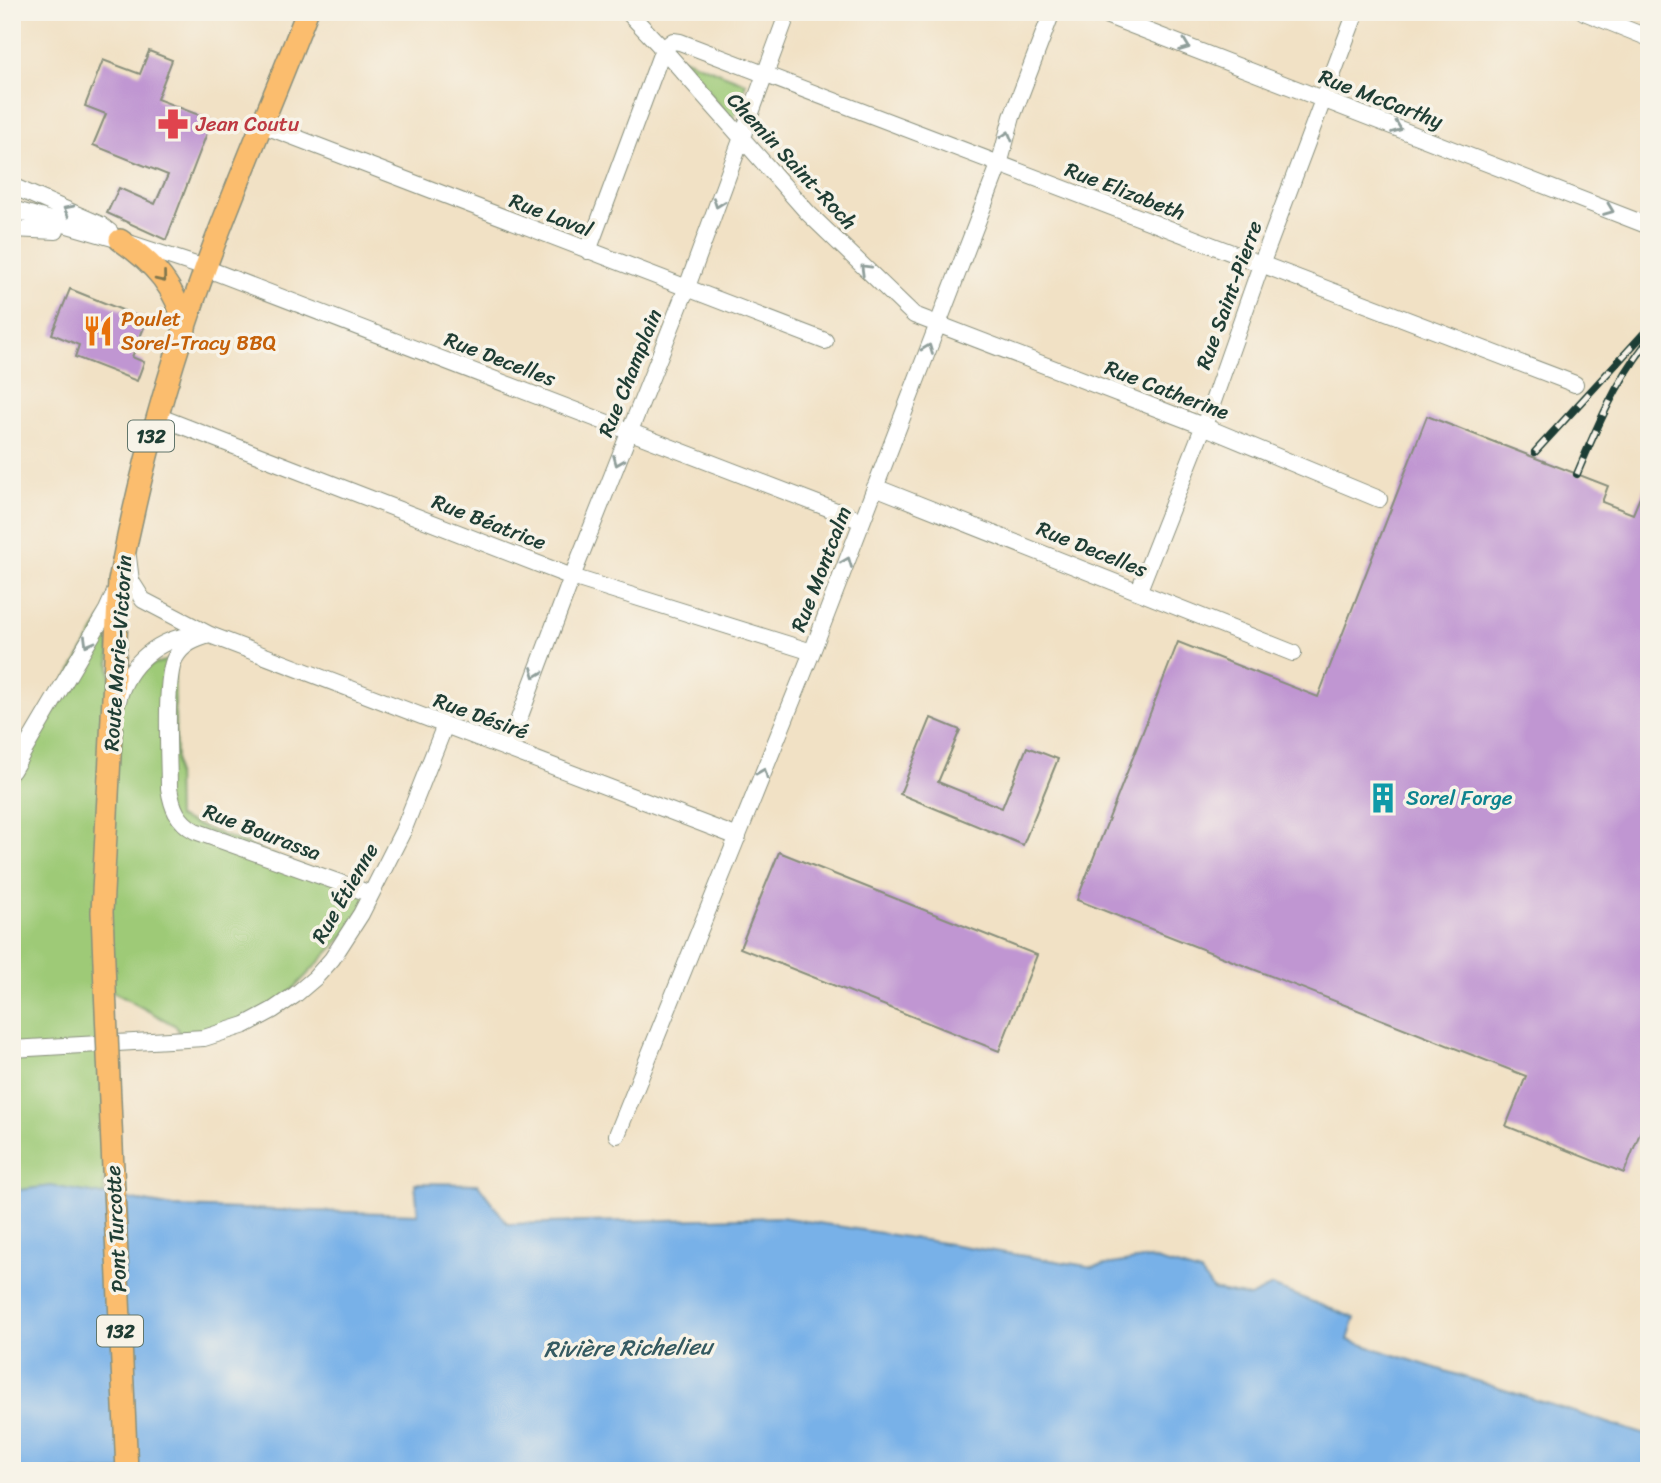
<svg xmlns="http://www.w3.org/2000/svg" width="1661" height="1483" viewBox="0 0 1661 1483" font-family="Sriracha,sans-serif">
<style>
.green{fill:#9eca77;stroke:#5e8456;stroke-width:2}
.water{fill:#78b1e8;stroke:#4c778e;stroke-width:2}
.building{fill:#c096d2}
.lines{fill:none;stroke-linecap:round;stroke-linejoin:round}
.minor-casing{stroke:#888f7c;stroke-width:18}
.major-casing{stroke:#888f7c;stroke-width:24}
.minor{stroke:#fff;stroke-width:16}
.major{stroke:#fbbd6e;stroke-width:21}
.rail-casing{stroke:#1f3d34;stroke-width:8}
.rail{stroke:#f7f3e8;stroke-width:5;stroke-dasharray:16;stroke-linecap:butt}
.major-bridge-casing{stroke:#888f7c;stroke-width:24;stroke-linecap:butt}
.major-bridge{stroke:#fbbd6e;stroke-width:21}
.oneway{stroke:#8f9e9a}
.oneway2{stroke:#82774e}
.labels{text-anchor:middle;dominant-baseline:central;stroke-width:7;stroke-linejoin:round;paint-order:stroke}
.shield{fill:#f7f3e8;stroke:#60746a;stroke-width:2}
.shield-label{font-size:19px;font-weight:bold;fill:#1f3d34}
.street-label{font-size:21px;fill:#1f3d34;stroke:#f7f3e8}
.health-label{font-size:21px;fill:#be3a42;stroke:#f7f3e8;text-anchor:start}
.food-label{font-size:21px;fill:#c56008;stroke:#f7f3e8;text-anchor:start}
.culture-label{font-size:21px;fill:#0d838f;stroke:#f7f3e8;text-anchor:start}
.water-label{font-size:23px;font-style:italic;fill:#355a61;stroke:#f7f3e8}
</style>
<rect width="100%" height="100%" fill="#f7f3e8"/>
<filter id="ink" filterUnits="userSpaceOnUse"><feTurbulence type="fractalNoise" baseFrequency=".0143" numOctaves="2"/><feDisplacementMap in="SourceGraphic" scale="14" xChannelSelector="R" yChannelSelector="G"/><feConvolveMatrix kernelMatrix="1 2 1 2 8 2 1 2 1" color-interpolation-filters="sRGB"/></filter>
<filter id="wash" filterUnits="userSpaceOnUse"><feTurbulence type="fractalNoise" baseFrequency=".00686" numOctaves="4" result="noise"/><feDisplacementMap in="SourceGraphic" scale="28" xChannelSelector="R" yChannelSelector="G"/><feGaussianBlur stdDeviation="1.57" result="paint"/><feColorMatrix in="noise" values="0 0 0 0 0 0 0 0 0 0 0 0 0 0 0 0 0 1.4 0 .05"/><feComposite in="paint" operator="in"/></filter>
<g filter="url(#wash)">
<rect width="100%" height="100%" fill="#f1e1c5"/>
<!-- green -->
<path class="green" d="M 677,56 L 746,83 L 733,121 Z
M 107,610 L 113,718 C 131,686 133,663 174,660 L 177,817 L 371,894 L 353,927 L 273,1010 L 183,1041 L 176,1026 L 106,988 L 104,1215 L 12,1223 L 12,772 Z"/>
<!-- water -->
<path class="water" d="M 415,1183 L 478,1184 L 508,1224 L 781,1217 L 1093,1267 L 1149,1258 L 1201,1273 L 1213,1290 L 1250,1297 L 1272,1286 L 1355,1318 L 1348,1340 L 1649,1436 L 1649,1471 L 12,1471 L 12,1191 L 51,1186 L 174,1207 L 418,1214 Z"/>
<g id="blocks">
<!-- building -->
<path class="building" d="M 149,51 L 172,60 L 157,99 L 212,120 L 166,240 L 107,213 L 119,188 L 155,204 L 168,175 L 93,145 L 106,114 L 85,106 L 103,60 L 140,74 Z
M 70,289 L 147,320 L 132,357 L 144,362 L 137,381 L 75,357 L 79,345 L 52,334 Z
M 1427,416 L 1608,486 L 1602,502 L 1633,514 L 1649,476 L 1649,1125 L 1644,1123 L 1624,1173 L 1506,1126 L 1526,1076 L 1077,900 L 1178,642 L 1318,697 Z
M 931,718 L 960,730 L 938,782 L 1002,808 L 1027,747 L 1058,759 L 1023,845 L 900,794 Z
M 779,852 L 1037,955 L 999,1051 L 740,948 Z"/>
</g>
</g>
<g filter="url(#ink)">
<use href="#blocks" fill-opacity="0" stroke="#888f7c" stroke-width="2"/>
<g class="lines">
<!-- minor casing -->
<g class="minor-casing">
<path id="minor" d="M 628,12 L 663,49 L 808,213 L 914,315 L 1203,426 L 1379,499
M 1098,12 L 1649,226
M 1584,12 L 1649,38
M 263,125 L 825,341
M 12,186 L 101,225 L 110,232
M 12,209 L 120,240 L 205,268 L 862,521
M 12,229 L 56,231
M 588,251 L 663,49 L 673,41 L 680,42 L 1575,384
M 157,416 L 572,577 L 812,652
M 875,487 L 1293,653
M 128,557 L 131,581 L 143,600 L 210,635 L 738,837
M 1139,590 L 1210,410 L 1261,265 L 1356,12
M 210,635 C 195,639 183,644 175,658 C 164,679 169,760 169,788 C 172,807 177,821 195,831 L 371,894
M 118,701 C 127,664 159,637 197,635
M 508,748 L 572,577 L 687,287 L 788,12
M 12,771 L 107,610 L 116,590
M 12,1049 L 204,1038 L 245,1025 L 273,1010 L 295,995 L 315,978 L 332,959 L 361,914 L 403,831 L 445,725
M 617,1135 L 812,652 L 999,165 L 1012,117 L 1052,12"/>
</g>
<!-- major casing -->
<g class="major-casing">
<path id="major" d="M 120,240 C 154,263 177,288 185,329
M 105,988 L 102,912 L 119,581 C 139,475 168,371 205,269 C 236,183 274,98 307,12
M 114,1191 L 127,1471"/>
</g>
<!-- minor -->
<use href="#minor" class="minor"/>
<!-- major -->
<use href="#major" class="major"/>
<!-- rail casing -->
<g class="rail-casing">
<path id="rail" d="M 1535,452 L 1649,328
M 1577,474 C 1596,429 1615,384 1645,345"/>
</g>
<!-- rail -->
<use href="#rail" class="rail"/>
<!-- major-bridge casing -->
<g class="major-bridge-casing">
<path id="major-bridge" d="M 105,988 L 114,1191"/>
</g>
<!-- major-bridge -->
<use href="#major-bridge" class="major-bridge"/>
</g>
<!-- one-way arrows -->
<defs><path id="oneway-chevron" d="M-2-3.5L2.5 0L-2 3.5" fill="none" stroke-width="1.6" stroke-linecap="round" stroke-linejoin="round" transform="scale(1.75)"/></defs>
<g class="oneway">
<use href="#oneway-chevron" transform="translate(1185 46) rotate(21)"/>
<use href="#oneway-chevron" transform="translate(1397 128) rotate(21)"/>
<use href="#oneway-chevron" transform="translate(1007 136) rotate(-74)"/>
<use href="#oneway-chevron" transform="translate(718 203) rotate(110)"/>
<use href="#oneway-chevron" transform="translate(68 210) rotate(-154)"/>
<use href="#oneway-chevron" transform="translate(1609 210) rotate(21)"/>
<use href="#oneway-chevron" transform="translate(865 269) rotate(-136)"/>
<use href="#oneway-chevron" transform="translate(928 349) rotate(-69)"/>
<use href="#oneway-chevron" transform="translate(618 461) rotate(112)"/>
<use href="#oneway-chevron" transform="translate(847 562) rotate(-69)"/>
<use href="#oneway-chevron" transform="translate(88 642) rotate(120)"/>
<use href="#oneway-chevron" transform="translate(536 673) rotate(111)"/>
<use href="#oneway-chevron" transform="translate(763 773) rotate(-68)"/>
</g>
<use class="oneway2" href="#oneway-chevron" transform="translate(162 278) rotate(51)"/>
</g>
<!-- icons -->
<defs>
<g id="pharmacy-bare" transform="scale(2.415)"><path d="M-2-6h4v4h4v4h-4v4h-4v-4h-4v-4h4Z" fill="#e0444e" stroke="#f7f3e8" stroke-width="2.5" paint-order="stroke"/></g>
<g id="restaurant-bare" transform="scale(2.415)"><path d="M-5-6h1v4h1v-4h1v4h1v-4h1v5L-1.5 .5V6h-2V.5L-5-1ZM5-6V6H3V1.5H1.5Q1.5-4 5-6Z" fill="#e8710a" stroke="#f7f3e8" stroke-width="2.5" paint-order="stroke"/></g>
<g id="building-bare" transform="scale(2.415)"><path d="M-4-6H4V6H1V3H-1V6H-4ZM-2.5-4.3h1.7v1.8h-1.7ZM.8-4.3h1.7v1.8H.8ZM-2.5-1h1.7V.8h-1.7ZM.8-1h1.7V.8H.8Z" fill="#0f9aa8" stroke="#f7f3e8" stroke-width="2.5" paint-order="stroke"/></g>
</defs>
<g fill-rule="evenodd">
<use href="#pharmacy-bare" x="173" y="124"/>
<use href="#restaurant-bare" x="98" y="331"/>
<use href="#building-bare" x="1383" y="798"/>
</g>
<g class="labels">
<!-- shield labels -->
<g class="shield">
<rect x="128" y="420.5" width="46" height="31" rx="5"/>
<rect x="97" y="1315.5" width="46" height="31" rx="5"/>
</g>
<g class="shield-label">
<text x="151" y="436">132</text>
<text x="120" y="1331">132</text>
</g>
<!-- street labels -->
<g class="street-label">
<text transform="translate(1381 99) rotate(21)">Rue McCarthy</text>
<text transform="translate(792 161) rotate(47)">Chemin Saint-Roch</text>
<text transform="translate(1125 191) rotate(21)">Rue Elizabeth</text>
<text transform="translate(551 215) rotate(21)">Rue Laval</text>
<text transform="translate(1229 295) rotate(-70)">Rue Saint-Pierre</text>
<text transform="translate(500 359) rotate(21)">Rue Decelles</text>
<text transform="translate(630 373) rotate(-68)">Rue Champlain</text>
<text transform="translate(1167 390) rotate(21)">Rue Catherine</text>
<text transform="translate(489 522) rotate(21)">Rue Béatrice</text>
<text transform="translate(1092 549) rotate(22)">Rue Decelles</text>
<text transform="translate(821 569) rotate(-69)">Rue Montcalm</text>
<text transform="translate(118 653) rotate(-86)">Route Marie-Victorin</text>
<text transform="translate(481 716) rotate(20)">Rue Désiré</text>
<text transform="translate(262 832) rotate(21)">Rue Bourassa</text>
<text transform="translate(345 893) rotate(-60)">Rue Étienne</text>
<text transform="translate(116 1229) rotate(-93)">Pont Turcotte</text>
</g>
<!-- health labels -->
<g class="health-label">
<text x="196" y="124">Jean Coutu</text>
</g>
<!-- food labels -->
<g class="food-label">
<text x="121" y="319">Poulet<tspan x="121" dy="24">Sorel-Tracy BBQ</tspan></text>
</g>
<!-- culture labels -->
<g class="culture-label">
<text x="1406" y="798">Sorel Forge</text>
</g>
<!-- water labels -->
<g class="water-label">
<text transform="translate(628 1348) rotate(-1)">Rivière Richelieu</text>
</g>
</g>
<!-- margin -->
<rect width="1661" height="1483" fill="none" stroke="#f7f3e8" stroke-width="42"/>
</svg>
